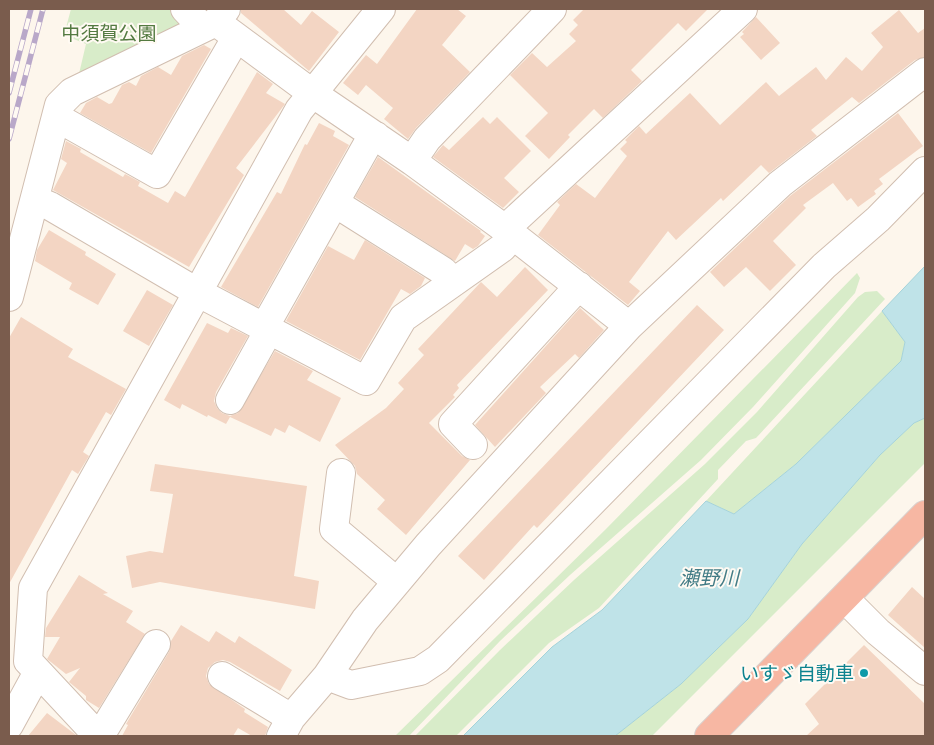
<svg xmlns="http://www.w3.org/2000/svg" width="934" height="745" viewBox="0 0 934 745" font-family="Cabin,'Noto Sans JP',sans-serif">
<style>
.green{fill:#d8ecc9}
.water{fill:#bfe3e8;stroke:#a5d3da}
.building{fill:#f3d5c3}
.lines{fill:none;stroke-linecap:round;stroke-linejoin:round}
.minor-casing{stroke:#d1beb0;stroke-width:30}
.highway-casing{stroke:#dad1cd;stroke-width:30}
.minor{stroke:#fff;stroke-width:28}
.highway{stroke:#f7b7a3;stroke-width:28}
.rail-casing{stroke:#b9a8c9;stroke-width:5.5}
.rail{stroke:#fffaf3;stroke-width:4;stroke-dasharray:11;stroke-linecap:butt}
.culture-dot{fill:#0f9aa8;stroke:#fffaf3;stroke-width:2}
.labels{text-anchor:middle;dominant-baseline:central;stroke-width:4;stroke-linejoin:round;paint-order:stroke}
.park-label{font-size:19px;fill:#537a41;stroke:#fffaf3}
.culture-label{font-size:19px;fill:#0d838f;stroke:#fffaf3;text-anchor:end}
.water-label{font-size:20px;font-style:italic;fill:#437c86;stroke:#fffaf3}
</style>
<rect width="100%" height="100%" fill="#fdf6ec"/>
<!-- green -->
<path class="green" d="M 71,9 L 173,9 L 181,23 L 78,78 L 86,44 L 64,35 Z
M 857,273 L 860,278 L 855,293 L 753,407 L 701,460 L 570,575 L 500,641 L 409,736 L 395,736 L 606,529 Z
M 877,291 L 885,299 L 756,438 L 746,441 L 718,470 L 718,479 L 599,608 L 549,643 L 456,736 L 415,736 L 500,650 L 574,580 L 705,464 L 757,412 L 858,297 L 865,292 Z
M 882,311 L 905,342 L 901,361 L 796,464 L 734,514 L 706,501 Z
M 925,418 L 925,463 L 652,736 L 615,736 L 681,684 L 748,619 L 802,544 L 880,455 L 914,423 Z"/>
<!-- water -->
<path class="water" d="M 925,266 L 925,418 L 914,423 L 880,455 L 802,544 L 748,619 L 681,684 L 615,736 L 463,736 L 552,647 L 602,610 L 706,501 L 734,514 L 796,464 L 901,361 L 905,342 L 882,311 Z"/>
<!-- building -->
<path class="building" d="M 241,9 L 283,9 L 301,25 L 312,11 L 339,32 L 309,71 L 241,13 Z
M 417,9 L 457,9 L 466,16 L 442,45 L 470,72 L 416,128 L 408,139 L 384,119 L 393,108 L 366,85 L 358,95 L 343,83 L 366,55 L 377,64 Z
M 584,9 L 708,9 L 686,31 L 678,23 L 631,70 L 642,81 L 603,118 L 594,109 L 568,135 L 570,137 L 549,159 L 525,136 L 548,113 L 510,75 L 532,53 L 547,67 L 576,41 L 569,34 L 578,25 L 573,20 Z
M 899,10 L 918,33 L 925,28 L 925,57 L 915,60 L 859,103 L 852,97 L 811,130 L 817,136 L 769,173 L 761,165 L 723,201 L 721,198 L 676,240 L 668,231 L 629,282 L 640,291 L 628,305 L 538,235 L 560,205 L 557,202 L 576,184 L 595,198 L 627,156 L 620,149 L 627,142 L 625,140 L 639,126 L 646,134 L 690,93 L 720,125 L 766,82 L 779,96 L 816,67 L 826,80 L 846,57 L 862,71 L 883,47 L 871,33 Z
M 756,17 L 780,43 L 761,60 L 740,37 L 744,34 L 742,32 Z
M 204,45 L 211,49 L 151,153 L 80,113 L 86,103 L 97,97 L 109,104 L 112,103 L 122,85 L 129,82 L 136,86 L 141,76 L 158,67 L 171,75 L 182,56 Z
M 257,72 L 273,84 L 266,93 L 285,104 L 236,168 L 244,175 L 189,267 L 53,190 L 67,163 L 61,159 L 66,141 L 81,149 L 80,152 L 123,177 L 125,174 L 140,182 L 138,186 L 168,203 L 175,191 L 185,197 Z
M 898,113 L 923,146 L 879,179 L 883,184 L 874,191 L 876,194 L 858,207 L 851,198 L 847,201 L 833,183 L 803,205 L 806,208 L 773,241 L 796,265 L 770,291 L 746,267 L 724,287 L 710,272 L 790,196 Z
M 483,117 L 490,124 L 497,117 L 531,151 L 504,178 L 519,192 L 503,208 L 433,157 L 443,145 L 449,150 Z
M 319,123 L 335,131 L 333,136 L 349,145 L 258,307 L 221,287 L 277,192 L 281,194 L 305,144 L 307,145 Z
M 378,157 L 481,231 L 480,232 L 485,236 L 478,246 L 473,249 L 465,244 L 455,261 L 355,197 Z
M 49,230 L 86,252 L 85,255 L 116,274 L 98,305 L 69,289 L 72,283 L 35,261 L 37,250 Z
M 365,240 L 425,278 L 421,286 L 410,294 L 401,289 L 360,360 L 286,321 L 328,246 L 354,260 Z
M 525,267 L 548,290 L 457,385 L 459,388 L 453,395 L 455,397 L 429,423 L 462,456 L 470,460 L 406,535 L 377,509 L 385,500 L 357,474 L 355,466 L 335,445 L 386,408 L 404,389 L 398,383 L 424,355 L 418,349 L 481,282 L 497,297 Z
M 147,290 L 173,305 L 149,346 L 123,331 Z
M 697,305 L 724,330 L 537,528 L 534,525 L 484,580 L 458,556 Z
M 580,308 L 604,330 L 579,358 L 575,354 L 540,387 L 546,393 L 495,447 L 475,425 Z
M 21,317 L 73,349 L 68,357 L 126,389 L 111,415 L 106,412 L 83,452 L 89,456 L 78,474 L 72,470 L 9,584 L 9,338 Z
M 207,323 L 228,333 L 231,328 L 248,336 L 216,392 L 214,401 L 217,408 L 222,413 L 230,416 L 238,413 L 275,351 L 313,371 L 307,380 L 341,398 L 320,442 L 289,425 L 285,433 L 275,428 L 271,436 L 230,417 L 226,424 L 208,415 L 207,417 L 182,404 L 180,409 L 164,400 Z
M 155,464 L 307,486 L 294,576 L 319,581 L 315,609 L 160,582 L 132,588 L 126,556 L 150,551 L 163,553 L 173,494 L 150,491 Z
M 79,575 L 108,593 L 103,594 L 133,611 L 126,622 L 145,634 L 99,708 L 86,700 L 86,696 L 69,682 L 80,668 L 66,674 L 47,659 L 60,637 L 45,637 L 46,628 Z
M 912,587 L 925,599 L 925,648 L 888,615 Z
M 181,625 L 209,642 L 216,631 L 235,643 L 239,636 L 292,670 L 280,691 L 230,662 L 223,660 L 215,662 L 208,668 L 206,676 L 209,684 L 245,709 L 244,712 L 268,727 L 265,736 L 252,736 L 238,728 L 233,736 L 122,736 L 128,725 L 126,724 L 169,652 L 171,641 Z
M 864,645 L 925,704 L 925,736 L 806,736 L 819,724 L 805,704 Z
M 47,713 L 76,735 L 77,736 L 28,736 Z"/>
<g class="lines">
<!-- minor casing -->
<g class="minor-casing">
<path id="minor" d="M 185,9 L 203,28
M 216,22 L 312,93 L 412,161 L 505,229 L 629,326
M 56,117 L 157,174 L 236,38
M 412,161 L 427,139 L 552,9
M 36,200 L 50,206 L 197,292 L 366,381 L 403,318 L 502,248 L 513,236
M 335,203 L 443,271 L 454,282
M 505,229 L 743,9
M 9,297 L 59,105 L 72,92 L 216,22 L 226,9
M 264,328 L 367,145 L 376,136
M 230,400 L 269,330
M 473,445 L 453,424 L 579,286
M 341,473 L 334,529 L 397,582
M 845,599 L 878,632 L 925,671
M 222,676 L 291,718
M 327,676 L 351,685 L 420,671 L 438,659 L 824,266 L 878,219 L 925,171
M 9,725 L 38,672
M 98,736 L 28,661 L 33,588 L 299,110 L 381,9
M 100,736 L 156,644
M 281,736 L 291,718 L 327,676 L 365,620 L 428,545 L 629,326 L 780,184 L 925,72"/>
</g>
<!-- highway casing -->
<g class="highway-casing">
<path id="highway" d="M 709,736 L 925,515"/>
</g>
<!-- minor -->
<use href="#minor" class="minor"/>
<!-- highway -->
<use href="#highway" class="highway"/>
<!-- rail casing -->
<g class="rail-casing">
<path id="rail" d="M 9,93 L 31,9
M 9,139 L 43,9"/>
</g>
<!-- rail -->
<use href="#rail" class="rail"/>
</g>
<!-- markers -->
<circle class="culture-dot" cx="864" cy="673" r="5"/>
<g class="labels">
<!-- park labels -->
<g class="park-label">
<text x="109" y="33">中須賀公園</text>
</g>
<!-- culture labels -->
<g class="culture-label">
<text x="854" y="673">いすゞ自動車</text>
</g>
<!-- water labels -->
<g class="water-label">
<text x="709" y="578">瀬野川</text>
</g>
</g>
<!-- border -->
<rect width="934" height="745" fill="none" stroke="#7a5c4d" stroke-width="20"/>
</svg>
